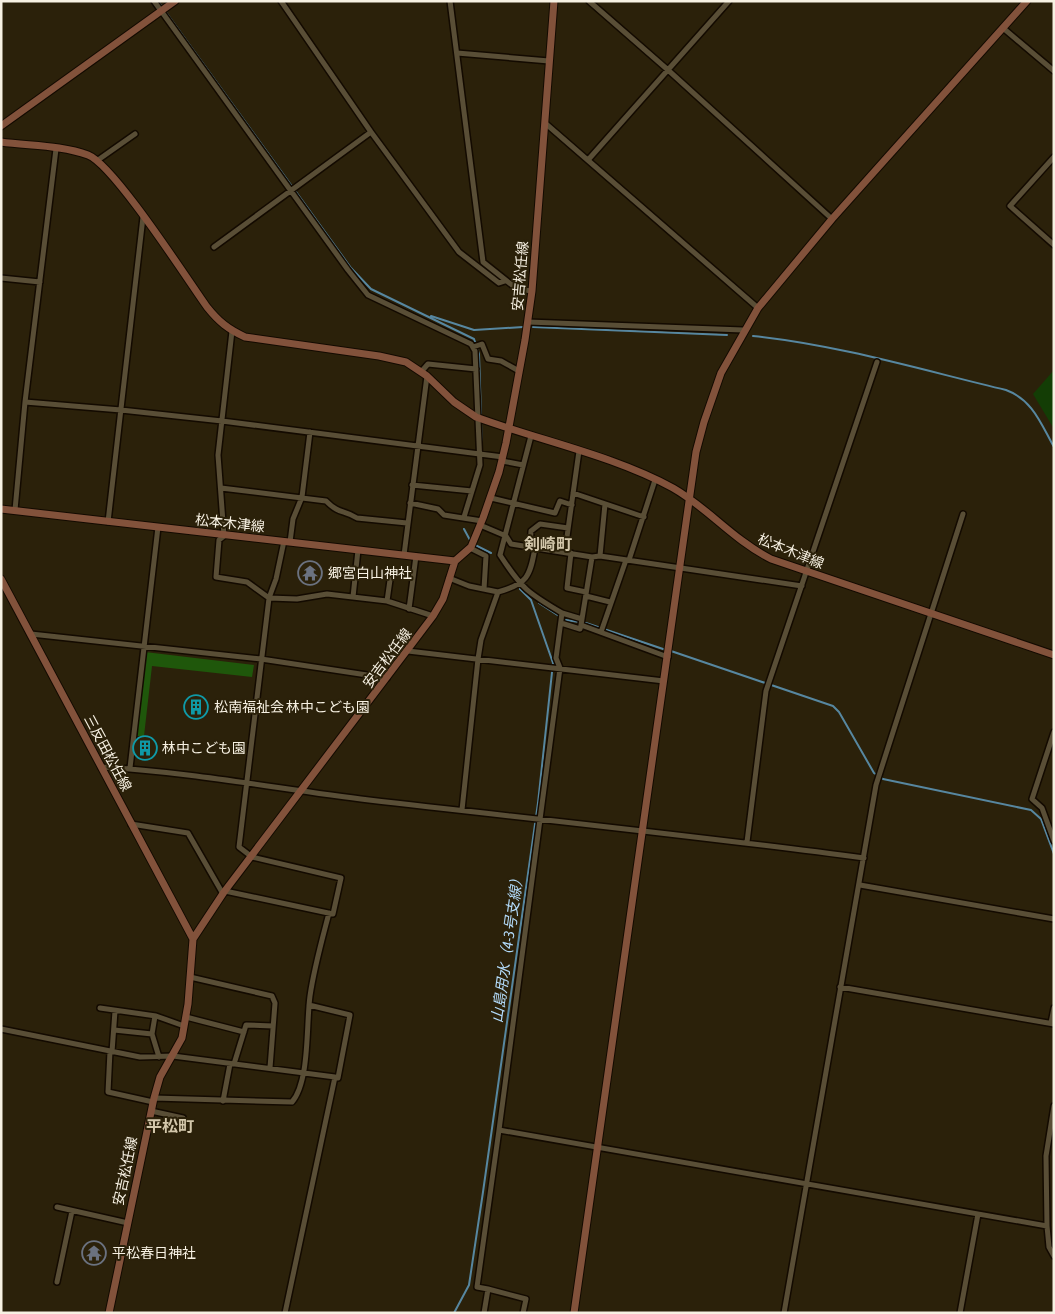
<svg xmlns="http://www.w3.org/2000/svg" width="1055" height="1314" viewBox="0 0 1055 1314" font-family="'Asap Condensed','Noto Sans JP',sans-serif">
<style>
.green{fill:#133d05}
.forest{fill:#1f570b}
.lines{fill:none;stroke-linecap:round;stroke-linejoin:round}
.stream{stroke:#5787a0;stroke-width:2}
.street-casing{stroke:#130a00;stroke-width:8}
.secondary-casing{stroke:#130a00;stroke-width:9}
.street{stroke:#594e36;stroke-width:5}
.secondary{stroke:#82523b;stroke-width:7}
.labels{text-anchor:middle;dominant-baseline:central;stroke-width:4;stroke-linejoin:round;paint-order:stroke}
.street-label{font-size:14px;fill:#f7f1e3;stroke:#2b210a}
.poi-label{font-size:14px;fill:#f7f1e3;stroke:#2b210a;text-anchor:start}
.water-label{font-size:15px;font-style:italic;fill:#b2daf9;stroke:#2b210a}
.quarter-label{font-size:16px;font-weight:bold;fill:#d3c7ab;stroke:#2b210a}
</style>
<rect width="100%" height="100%" fill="#2b210a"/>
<!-- green -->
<path class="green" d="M 1054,370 L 1054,429 L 1033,394 Z"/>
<!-- forest -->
<path class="forest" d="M 145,652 L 254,665 L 252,677 L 152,666 L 144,736 L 135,736 Z"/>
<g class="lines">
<!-- stream -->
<path class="stream" d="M 158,1 L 162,7
M 165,11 L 351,268 L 371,289 L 474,339 L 479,354 L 481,417
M 431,316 L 474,330 L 523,327
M 533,327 L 727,335
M 753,336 C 839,345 922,370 1006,390 C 1033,400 1041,424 1054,447
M 481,422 L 482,449
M 464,529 L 471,542
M 475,545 L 491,553
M 539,603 L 559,616
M 566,620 L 586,623 L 666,650
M 671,651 L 833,706 L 839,712 L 874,773 L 883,779 L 1031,810 L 1041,819 L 1054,854
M 454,1313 L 469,1285 L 483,1192 L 538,803 L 553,663 L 531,600 L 520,589"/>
<!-- street casing -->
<g class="street-casing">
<path id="street" d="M 154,1 L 348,270 L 368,295 L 471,344 L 475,351 L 480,465 L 464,517
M 281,1 L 371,132 L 459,252 L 499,283 L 505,281
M 450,1 L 483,262 L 517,289 L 532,291
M 589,1 L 668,70 L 832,219
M 1003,28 L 1054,71
M 457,53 L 549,61
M 545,123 L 758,308
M 1054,157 L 1010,206 L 1054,245
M 98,160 L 135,134
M 588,160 L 729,1
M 214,247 L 371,132
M 1,278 L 40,282
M 528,322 L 743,330
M 232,331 L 218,455 L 224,536 L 219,540 L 216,577 L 247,582 L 269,598 L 297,599 L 327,594 L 387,601 L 433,616
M 473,347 L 482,344 L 488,359 L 501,361 L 519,371
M 421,372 L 428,364 L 476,369
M 25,402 L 121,410 L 222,421 L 503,457
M 502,461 L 523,465
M 412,485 L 472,491
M 221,488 L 326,501 C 340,515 343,509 357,518 L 407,523
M 573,493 L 644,517
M 491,498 L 555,513 L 560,501 L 572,505
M 410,503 L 438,509 L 444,515 L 482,521
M 15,510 L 25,402 L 56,149
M 108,522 L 143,217
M 480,525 L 506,536 L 511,544 L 592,557 L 600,556 L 802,586
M 290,542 L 293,519 L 302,497 L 310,432
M 530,547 L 531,531 L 540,524 L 568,528
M 470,548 L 486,556 L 484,589
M 565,551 L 579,451
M 571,553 L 567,588 L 586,592
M 404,555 L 427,376
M 600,556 L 605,504
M 629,560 L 655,480
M 449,578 L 469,586 L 498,592 L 481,640 L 478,659 L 462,810
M 498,592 C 527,584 530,577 535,548
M 586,596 L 610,602
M 353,597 L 358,550
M 387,601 L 391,573
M 409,609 L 416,556
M 562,613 L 582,619
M 561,623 L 580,629 L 581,625 L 668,657
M 581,625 L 592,557
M 601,632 L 626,560
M 31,634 L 261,659 L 387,678
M 408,651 L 664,681
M 1054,732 L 1032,799 L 1042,808 L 1054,841
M 101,767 C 191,772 279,789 369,800 C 534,819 699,836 864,858
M 130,768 L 158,527
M 131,824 L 188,833 L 223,894
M 747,842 L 766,691 L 877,362
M 860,885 L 1054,919
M 225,891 L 333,914 L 341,878 L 252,857 L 239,847 L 269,598 L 276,579 L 284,541
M 190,977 L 272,996 L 275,1003 L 270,1068
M 840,987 L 1054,1024
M 309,1005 L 350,1015 L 338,1078
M 100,1008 L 156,1016 L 184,1026
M 155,1016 L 152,1034 L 159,1057
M 186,1017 L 244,1032
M 1051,1023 L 1054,1008
M 1,1029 L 140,1057 L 173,1056 L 335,1077 L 285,1313
M 114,1030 L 152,1034
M 110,1051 L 108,1092 L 153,1102
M 112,1052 L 115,1011
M 234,1064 L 246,1025 L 273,1026
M 154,1098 L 292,1102 C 310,1081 306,1024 310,996 C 314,968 322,940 329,913
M 223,1101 L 230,1064
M 1054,1106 L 1046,1156 L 1047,1226 L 1049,1247 L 1054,1256
M 151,1111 L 183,1118
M 499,1130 L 560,668 L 556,658 L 562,613 C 528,593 522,589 500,555 L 531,436
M 57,1207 L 128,1223
M 57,1282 L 72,1211
M 488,1289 L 477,1287 L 499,1130 L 1047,1226
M 484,1313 L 488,1289 L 526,1299 L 523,1313
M 784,1313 L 876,785 L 963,514
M 960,1313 L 978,1214"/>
</g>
<!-- secondary casing -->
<g class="secondary-casing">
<path id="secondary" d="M 1,126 L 175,1
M 1,142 C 29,146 61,145 88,155 C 114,165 187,279 207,307 C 219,322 228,329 245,337 L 379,356 L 406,362 L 427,376 L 454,402 L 476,417 C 541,441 612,455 673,488 C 708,508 732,539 771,559 L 1054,655
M 1,509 L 455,561
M 1,579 L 193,939
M 109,1313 L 154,1098 L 160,1077 L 182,1038 L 188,1004 L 193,939 L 224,892 L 433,616 L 443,599 L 455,561 L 471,547 L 483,518 L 499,472 L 506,443 L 525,340 L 532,291 L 554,1
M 574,1313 L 696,452 L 704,422 L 721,373 L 758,308 L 832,219 L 1027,1"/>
</g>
<!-- street -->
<use href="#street" class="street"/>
<!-- secondary -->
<use href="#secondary" class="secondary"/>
</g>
<!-- icons -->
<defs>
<g id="temple-ring" transform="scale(1.25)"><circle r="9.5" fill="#2b210a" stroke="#6b7280" stroke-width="1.5"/><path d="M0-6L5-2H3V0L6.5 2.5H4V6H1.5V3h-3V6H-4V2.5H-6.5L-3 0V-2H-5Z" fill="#6b7280"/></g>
<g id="building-ring" transform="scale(1.25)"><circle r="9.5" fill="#2b210a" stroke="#0f9aa8" stroke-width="1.5"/><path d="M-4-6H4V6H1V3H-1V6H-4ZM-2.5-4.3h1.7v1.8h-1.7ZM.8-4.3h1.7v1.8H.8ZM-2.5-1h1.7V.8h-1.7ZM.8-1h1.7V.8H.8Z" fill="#0f9aa8"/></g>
</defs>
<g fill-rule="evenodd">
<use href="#temple-ring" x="310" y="573"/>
<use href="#building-ring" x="196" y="707"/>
<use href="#building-ring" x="145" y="748"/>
<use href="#temple-ring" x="94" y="1253"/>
</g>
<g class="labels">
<!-- street labels -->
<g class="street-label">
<text transform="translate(520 276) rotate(-85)">安吉松任線</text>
<text transform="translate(230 523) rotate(6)">松本木津線</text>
<text transform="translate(791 551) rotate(22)">松本木津線</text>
<text transform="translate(387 658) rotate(-53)">安吉松任線</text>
<text transform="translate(108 753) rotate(62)">三反田松任線</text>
<text transform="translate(125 1171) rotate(-78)">安吉松任線</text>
</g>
<!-- poi labels -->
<g class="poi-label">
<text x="328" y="573">郷宮白山神社</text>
<text x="214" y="707">松南福祉会 林中こども園</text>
<text x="162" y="748">林中こども園</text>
<text x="112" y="1253">平松春日神社</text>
</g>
<!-- water labels -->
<g class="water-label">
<text transform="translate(507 947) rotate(-82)">山島用水（4-3号支線）</text>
</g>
<!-- quarter labels -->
<g class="quarter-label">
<text x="548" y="544">剣崎町</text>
<text x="170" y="1126">平松町</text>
</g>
</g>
<!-- border -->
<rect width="1055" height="1314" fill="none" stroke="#f7f1e3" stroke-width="5"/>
</svg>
